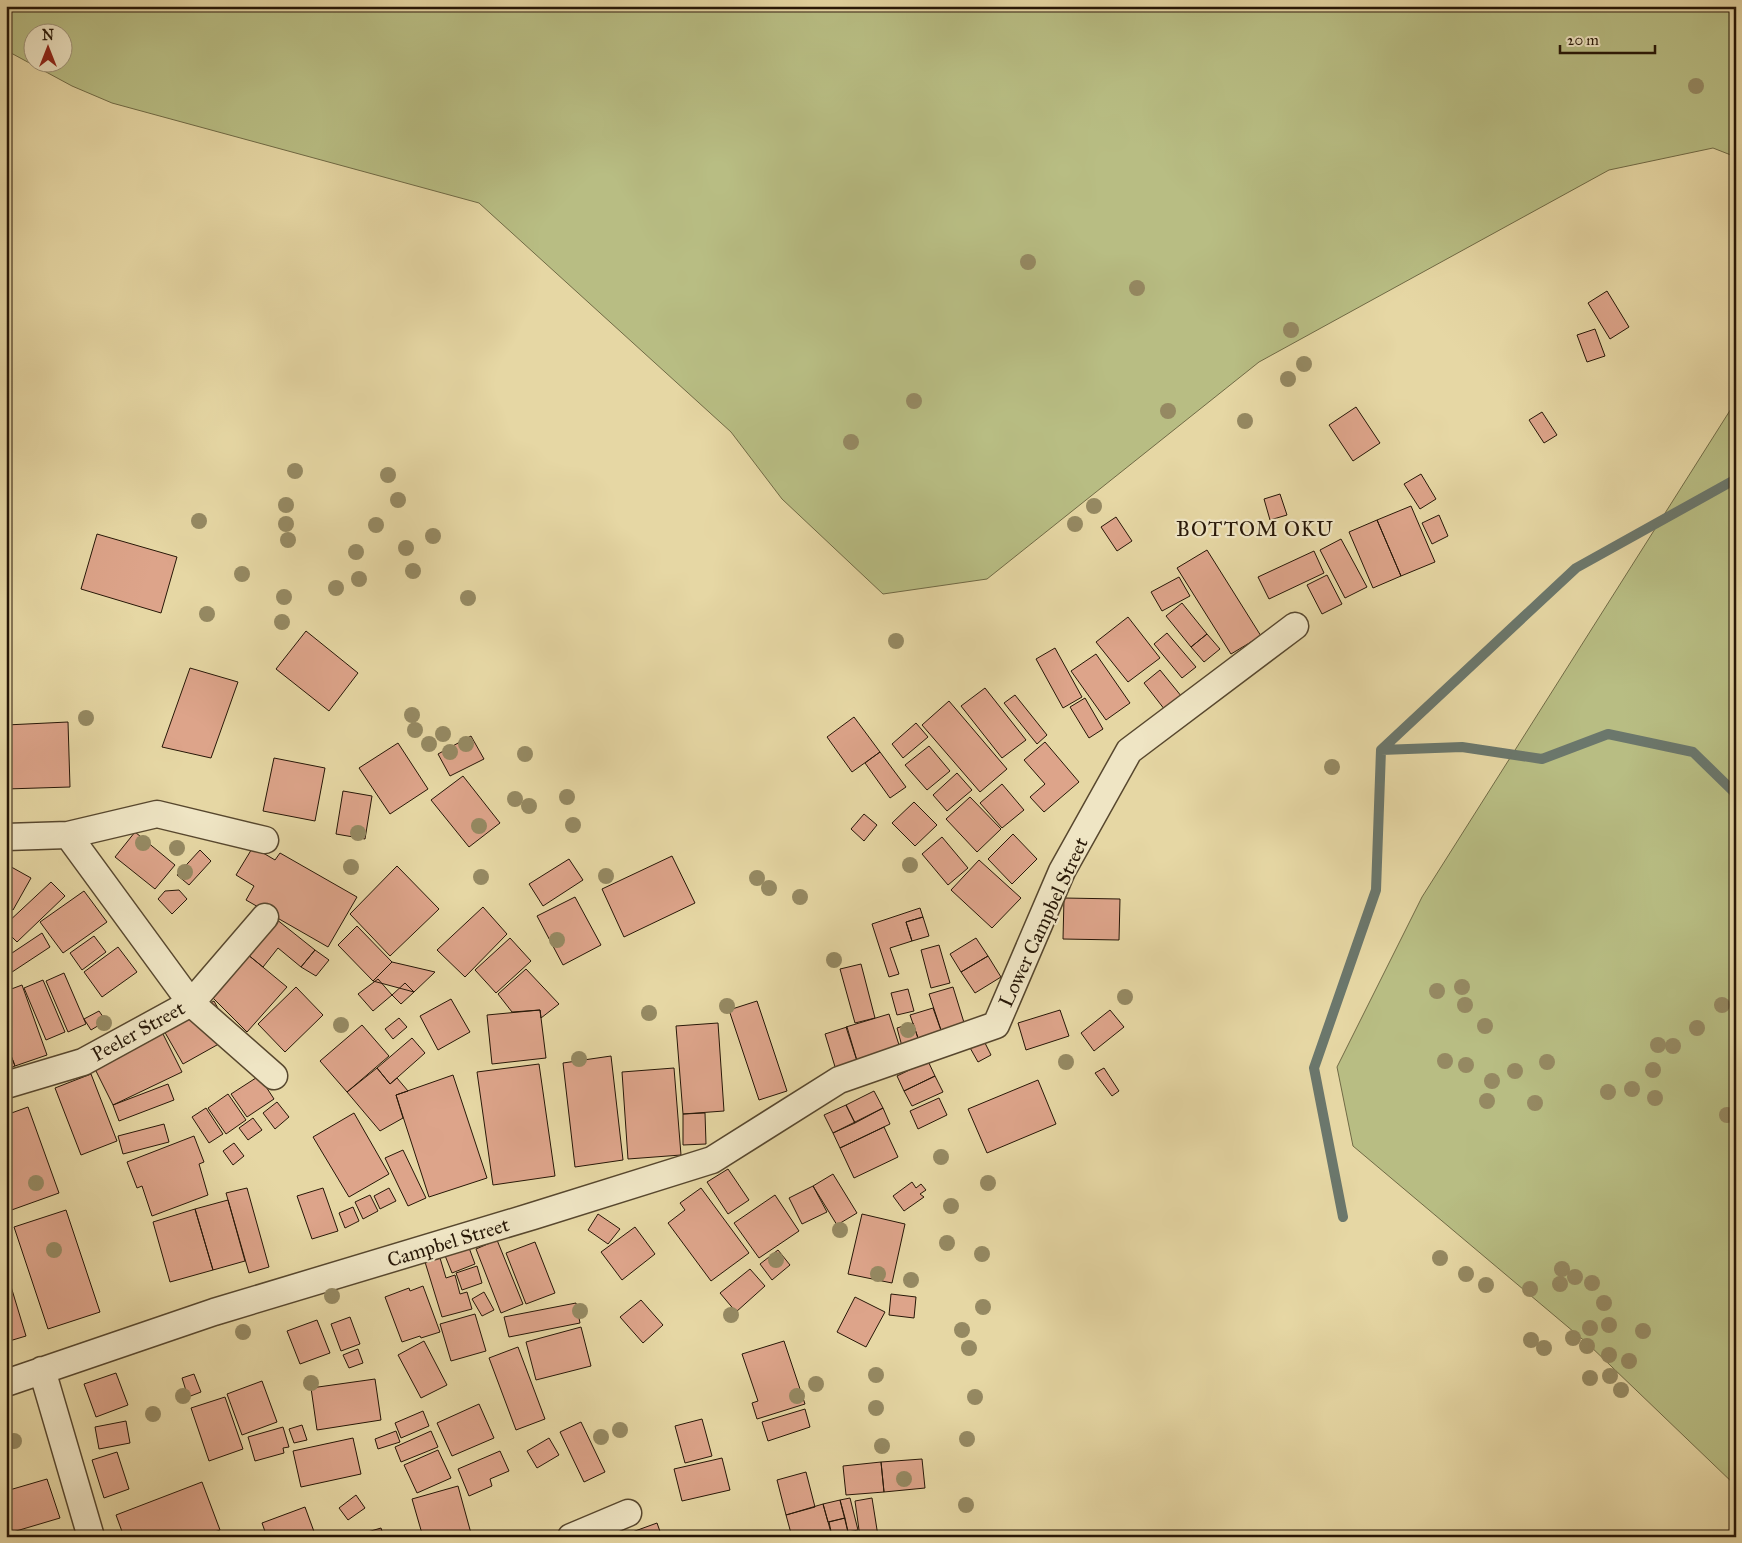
<svg xmlns="http://www.w3.org/2000/svg" width="1742" height="1543" viewBox="0 0 1742 1543" font-family="'IM FELL Great Primer',serif">
<style>
.green{fill:#b8bd83;stroke:#706a45;fill-rule:evenodd}
.lines{fill:none;stroke-linecap:round;stroke-linejoin:round}
.stream{stroke:#6b776c;stroke-width:10}
.building{fill:#dda48a;stroke:#271707}
.street-casing{stroke:#57472e;stroke-width:29}
.street{stroke:#efe5c4;stroke-width:26}
.tree{fill:#958962}
.labels{text-anchor:middle;dominant-baseline:central;stroke-width:4.5;stroke-linejoin:round;paint-order:stroke}
.street-label{font-size:20px;fill:#271707;stroke:#efe5c4}
.neighbourhood-label{font-size:21px;letter-spacing:1px;fill:#271707;stroke:#efe5c4}
</style>
<rect width="100%" height="100%" fill="#e6d7a4"/>
<filter id="stains"><feTurbulence type="fractalNoise" baseFrequency=".004" numOctaves="4"/><feColorMatrix values="0 0 0 0 .2 0 0 0 0 .09 0 0 0 0 .02 0 0 0 .5 -.17"/></filter>
<radialGradient id="worn" r=".72"><stop offset=".6" stop-color="#630" stop-opacity="0"/><stop offset="1" stop-color="#630" stop-opacity=".3"/></radialGradient>
<!-- green -->
<path class="green" d="M 6,6 L 1736,6 L 1736,157 L 1713,148 L 1609,170 L 1259,362 L 987,579 L 883,594 L 782,499 L 731,432 L 479,203 L 112,103 L 72,86 L 11,53 L 6,45 ZM 32,32 L 62,32 L 62,62 L 32,62 Z
M 1736,401 L 1736,1486 L 1587,1343 L 1353,1146 L 1337,1067 L 1422,897 Z"/>
<g class="lines">
<!-- stream -->
<path class="stream" d="M 1381,750 L 1462,747 L 1542,759 L 1608,734 L 1693,752 L 1736,794
M 1343,1217 L 1314,1068 L 1376,890 L 1381,750 L 1576,568 L 1736,479"/>
</g>
<!-- building -->
<path class="building" d="M 1607,291 L 1629,327 L 1610,339 L 1588,303 Z
M 1595,329 L 1605,356 L 1587,362 L 1577,335 Z
M 1356,407 L 1380,443 L 1353,461 L 1329,425 Z
M 1542,412 L 1557,435 L 1544,443 L 1529,420 Z
M 1421,474 L 1436,499 L 1420,509 L 1404,484 Z
M 1280,494 L 1287,515 L 1270,520 L 1264,499 Z
M 1411,506 L 1435,562 L 1401,576 L 1377,520 Z
M 1439,515 L 1448,536 L 1432,544 L 1422,523 Z
M 1116,517 L 1132,541 L 1117,551 L 1101,527 Z
M 1377,520 L 1401,576 L 1373,588 L 1349,532 Z
M 97,534 L 177,557 L 161,613 L 81,589 Z
M 1341,539 L 1367,587 L 1345,598 L 1320,550 Z
M 1207,550 L 1261,636 L 1231,654 L 1177,568 Z
M 1314,551 L 1324,573 L 1269,599 L 1258,577 Z
M 1327,575 L 1342,604 L 1322,614 L 1307,585 Z
M 1179,577 L 1190,596 L 1162,611 L 1151,592 Z
M 1182,603 L 1207,634 L 1191,647 L 1166,616 Z
M 1128,617 L 1160,658 L 1128,682 L 1096,642 Z
M 306,631 L 358,673 L 329,711 L 276,669 Z
M 1167,633 L 1196,667 L 1182,678 L 1154,644 Z
M 1207,634 L 1220,649 L 1204,662 L 1191,647 Z
M 1055,648 L 1082,697 L 1063,708 L 1036,659 Z
M 1096,654 L 1130,703 L 1106,720 L 1071,671 Z
M 190,668 L 238,682 L 211,758 L 162,747 Z
M 1160,670 L 1182,697 L 1165,710 L 1144,683 Z
M 985,688 L 1026,740 L 1002,758 L 961,706 Z
M 1015,695 L 1047,735 L 1037,744 L 1004,703 Z
M 1085,698 L 1103,729 L 1089,738 L 1070,707 Z
M 949,701 L 1007,769 L 980,792 L 922,725 Z
M 854,717 L 880,752 L 852,772 L 827,737 Z
M 68,722 L 70,787 L 6,789 L 6,725 Z
M 916,723 L 928,737 L 903,758 L 892,744 Z
M 471,736 L 484,759 L 450,776 L 438,754 Z
M 1045,742 L 1079,782 L 1044,812 L 1030,797 L 1045,784 L 1024,760 Z
M 398,743 L 428,789 L 390,814 L 359,768 Z
M 929,746 L 950,771 L 927,790 L 905,765 Z
M 880,752 L 906,787 L 890,798 L 865,763 Z
M 274,758 L 325,768 L 315,821 L 263,811 Z
M 957,773 L 972,790 L 947,811 L 933,795 Z
M 463,776 L 500,823 L 469,847 L 431,800 Z
M 1002,784 L 1024,810 L 1002,828 L 980,803 Z
M 343,791 L 372,796 L 365,839 L 336,834 Z
M 970,797 L 1001,829 L 977,852 L 946,819 Z
M 914,802 L 937,825 L 915,846 L 892,823 Z
M 864,814 L 877,825 L 864,841 L 851,829 Z
M 135,832 L 175,865 L 155,889 L 115,857 Z
M 1013,834 L 1037,859 L 1012,884 L 988,859 Z
M 942,837 L 968,868 L 948,885 L 922,854 Z
M 253,847 L 275,860 L 280,853 L 357,897 L 328,947 L 246,900 L 254,886 L 236,875 Z
M 200,850 L 211,861 L 189,885 L 177,875 Z
M 672,856 L 695,903 L 624,937 L 602,889 Z
M 569,859 L 583,880 L 543,906 L 529,884 Z
M 979,860 L 1021,898 L 992,928 L 951,890 Z
M 6,864 L 31,878 L 13,910 L 6,907 Z
M 397,866 L 439,909 L 390,956 L 350,914 Z
M 51,882 L 65,896 L 17,942 L 6,931 L 6,924 Z
M 179,890 L 187,899 L 172,914 L 158,899 L 165,891 Z
M 84,891 L 107,922 L 63,953 L 40,922 Z
M 575,897 L 601,945 L 563,965 L 537,916 Z
M 1064,898 L 1120,899 L 1119,940 L 1063,939 Z
M 483,907 L 507,934 L 465,977 L 437,950 Z
M 920,908 L 923,917 L 906,922 L 912,941 L 890,948 L 899,974 L 889,977 L 872,924 Z
M 923,917 L 929,936 L 912,941 L 906,922 Z
M 276,919 L 315,950 L 301,967 L 278,948 L 263,967 L 247,954 Z
M 357,926 L 392,962 L 373,981 L 338,945 Z
M 42,933 L 50,947 L 6,976 L 6,957 Z
M 94,936 L 106,952 L 82,970 L 70,953 Z
M 510,938 L 531,961 L 496,993 L 475,970 Z
M 976,938 L 988,956 L 961,972 L 950,954 Z
M 939,945 L 950,983 L 931,988 L 921,950 Z
M 118,947 L 137,972 L 102,997 L 84,972 Z
M 315,950 L 329,960 L 316,976 L 301,967 Z
M 247,954 L 287,987 L 247,1032 L 209,994 Z
M 988,956 L 1001,977 L 975,993 L 961,972 Z
M 392,962 L 435,972 L 414,992 L 373,981 Z
M 861,964 L 875,1018 L 855,1023 L 840,969 Z
M 526,969 L 559,1004 L 541,1018 L 540,1010 L 512,1012 L 498,994 Z
M 64,973 L 86,1024 L 68,1032 L 46,981 Z
M 378,979 L 392,995 L 373,1011 L 358,994 Z
M 43,980 L 65,1032 L 46,1040 L 24,988 Z
M 405,983 L 414,992 L 401,1004 L 392,995 Z
M 22,985 L 47,1055 L 15,1066 L 6,1042 L 6,991 Z
M 296,987 L 323,1015 L 285,1052 L 258,1024 Z
M 953,987 L 966,1029 L 943,1036 L 929,994 Z
M 908,989 L 914,1011 L 897,1015 L 891,993 Z
M 451,999 L 470,1032 L 438,1050 L 420,1016 Z
M 214,1001 L 233,1036 L 183,1064 L 163,1029 Z
M 757,1001 L 787,1091 L 759,1100 L 729,1010 Z
M 933,1008 L 943,1036 L 920,1044 L 910,1015 Z
M 540,1010 L 546,1058 L 492,1064 L 487,1015 Z
M 1060,1010 L 1069,1036 L 1026,1050 L 1018,1023 Z
M 1110,1010 L 1124,1027 L 1094,1051 L 1081,1033 Z
M 99,1011 L 106,1021 L 91,1030 L 84,1019 Z
M 889,1014 L 901,1051 L 858,1064 L 846,1027 Z
M 399,1018 L 407,1027 L 393,1039 L 385,1029 Z
M 718,1023 L 724,1111 L 683,1114 L 676,1026 Z
M 913,1023 L 920,1044 L 903,1050 L 897,1028 Z
M 362,1025 L 389,1056 L 347,1092 L 320,1061 Z
M 847,1027 L 858,1064 L 836,1070 L 825,1034 Z
M 162,1032 L 182,1072 L 113,1105 L 93,1065 Z
M 412,1038 L 425,1053 L 390,1084 L 377,1068 Z
M 983,1039 L 991,1055 L 978,1062 L 969,1046 Z
M 6,1043 L 15,1066 L 6,1070 Z
M 611,1056 L 623,1160 L 575,1167 L 563,1063 Z
M 928,1061 L 935,1076 L 904,1091 L 897,1076 Z
M 539,1064 L 555,1176 L 493,1185 L 477,1072 Z
M 377,1068 L 390,1084 L 397,1078 L 408,1091 L 396,1095 L 403,1118 L 380,1131 L 347,1092 Z
M 674,1068 L 681,1155 L 628,1159 L 622,1072 Z
M 1104,1068 L 1119,1091 L 1112,1096 L 1095,1073 Z
M 91,1074 L 117,1141 L 81,1155 L 55,1088 Z
M 453,1075 L 487,1178 L 429,1197 L 396,1095 Z
M 259,1076 L 274,1099 L 247,1117 L 231,1094 Z
M 935,1076 L 943,1092 L 912,1106 L 904,1091 Z
M 1038,1080 L 1056,1124 L 987,1153 L 968,1109 Z
M 168,1084 L 174,1100 L 119,1121 L 113,1105 Z
M 874,1091 L 883,1108 L 855,1123 L 846,1105 Z
M 228,1094 L 246,1120 L 226,1134 L 208,1108 Z
M 939,1098 L 947,1115 L 918,1129 L 910,1111 Z
M 277,1102 L 289,1117 L 275,1129 L 263,1113 Z
M 846,1105 L 855,1123 L 833,1133 L 824,1115 Z
M 28,1107 L 59,1193 L 6,1212 L 6,1115 Z
M 206,1108 L 223,1134 L 209,1143 L 192,1117 Z
M 883,1108 L 890,1124 L 840,1148 L 833,1133 Z
M 354,1113 L 389,1174 L 349,1197 L 313,1137 Z
M 705,1113 L 706,1144 L 683,1145 L 683,1114 Z
M 253,1118 L 262,1130 L 248,1140 L 239,1128 Z
M 164,1124 L 169,1142 L 123,1154 L 118,1136 Z
M 884,1127 L 898,1157 L 854,1178 L 840,1148 Z
M 194,1136 L 204,1162 L 199,1164 L 208,1195 L 152,1216 L 142,1186 L 137,1188 L 127,1162 Z
M 234,1143 L 244,1156 L 233,1165 L 223,1151 Z
M 403,1150 L 426,1198 L 408,1206 L 385,1158 Z
M 728,1169 L 749,1200 L 728,1214 L 707,1182 Z
M 833,1174 L 857,1213 L 837,1225 L 813,1186 Z
M 912,1182 L 916,1188 L 921,1184 L 926,1190 L 920,1194 L 924,1197 L 904,1211 L 893,1196 Z
M 813,1186 L 827,1212 L 802,1224 L 789,1198 Z
M 247,1188 L 269,1267 L 249,1273 L 226,1193 Z
M 323,1188 L 338,1231 L 312,1239 L 297,1196 Z
M 389,1188 L 396,1201 L 380,1209 L 374,1196 Z
M 701,1188 L 749,1253 L 711,1281 L 668,1223 L 685,1210 L 680,1203 Z
M 370,1195 L 378,1211 L 363,1219 L 355,1202 Z
M 775,1195 L 799,1231 L 759,1258 L 734,1223 Z
M 228,1200 L 245,1261 L 213,1270 L 195,1209 Z
M 353,1207 L 359,1221 L 345,1228 L 339,1213 Z
M 195,1209 L 213,1270 L 170,1282 L 153,1222 Z
M 66,1210 L 100,1312 L 48,1329 L 14,1227 Z
M 598,1214 L 620,1229 L 608,1244 L 588,1230 Z
M 862,1214 L 905,1224 L 892,1283 L 848,1274 Z
M 635,1227 L 655,1254 L 622,1280 L 601,1252 Z
M 497,1240 L 523,1304 L 501,1313 L 476,1249 Z
M 535,1242 L 555,1293 L 526,1304 L 506,1253 Z
M 468,1245 L 475,1264 L 452,1273 L 444,1253 Z
M 778,1250 L 790,1265 L 772,1280 L 760,1264 Z
M 440,1258 L 446,1278 L 455,1275 L 460,1294 L 467,1292 L 472,1309 L 442,1317 L 425,1262 Z
M 477,1266 L 482,1283 L 462,1290 L 456,1273 Z
M 750,1269 L 765,1286 L 736,1312 L 720,1293 Z
M 6,1270 L 26,1336 L 6,1342 Z
M 423,1286 L 440,1332 L 421,1338 L 420,1336 L 402,1342 L 385,1297 L 409,1288 L 410,1291 Z
M 484,1292 L 494,1310 L 482,1316 L 472,1299 Z
M 891,1294 L 916,1297 L 914,1318 L 889,1315 Z
M 855,1297 L 885,1312 L 866,1347 L 837,1332 Z
M 641,1300 L 663,1325 L 643,1343 L 620,1317 Z
M 576,1303 L 580,1323 L 509,1337 L 504,1317 Z
M 475,1314 L 486,1351 L 451,1361 L 440,1324 Z
M 350,1317 L 360,1344 L 341,1351 L 331,1324 Z
M 317,1320 L 330,1353 L 300,1364 L 287,1331 Z
M 581,1327 L 591,1366 L 536,1380 L 526,1342 Z
M 424,1341 L 447,1385 L 421,1398 L 398,1355 Z
M 784,1341 L 805,1404 L 757,1419 L 752,1403 L 758,1401 L 742,1354 Z
M 518,1347 L 545,1419 L 516,1430 L 489,1358 Z
M 358,1349 L 363,1363 L 349,1368 L 343,1355 Z
M 116,1373 L 128,1405 L 96,1417 L 84,1384 Z
M 194,1374 L 201,1392 L 188,1397 L 182,1378 Z
M 375,1379 L 381,1420 L 317,1430 L 311,1388 Z
M 262,1381 L 277,1422 L 242,1435 L 227,1394 Z
M 225,1397 L 243,1449 L 209,1461 L 191,1408 Z
M 479,1404 L 494,1438 L 452,1456 L 437,1423 Z
M 805,1409 L 810,1427 L 768,1441 L 762,1422 Z
M 423,1411 L 429,1426 L 401,1438 L 395,1423 Z
M 702,1419 L 712,1456 L 685,1463 L 675,1426 Z
M 126,1421 L 130,1443 L 99,1449 L 95,1427 Z
M 581,1422 L 605,1472 L 584,1482 L 560,1432 Z
M 302,1425 L 307,1440 L 294,1443 L 289,1429 Z
M 283,1427 L 289,1447 L 283,1448 L 284,1453 L 255,1461 L 248,1437 Z
M 396,1431 L 400,1442 L 378,1449 L 375,1439 Z
M 431,1431 L 438,1447 L 401,1462 L 395,1447 Z
M 353,1438 L 361,1474 L 301,1487 L 293,1451 Z
M 549,1438 L 559,1455 L 537,1468 L 527,1451 Z
M 438,1450 L 451,1478 L 417,1493 L 404,1465 Z
M 500,1451 L 509,1471 L 490,1479 L 492,1486 L 469,1496 L 458,1469 Z
M 117,1452 L 129,1489 L 104,1498 L 92,1460 Z
M 722,1458 L 730,1490 L 682,1501 L 674,1469 Z
M 922,1459 L 925,1488 L 884,1492 L 881,1462 Z
M 881,1462 L 884,1492 L 846,1495 L 843,1466 Z
M 806,1472 L 815,1507 L 786,1515 L 777,1480 Z
M 47,1479 L 60,1518 L 6,1534 L 6,1491 Z
M 202,1482 L 220,1530 L 201,1537 L 124,1537 L 116,1515 Z
M 458,1486 L 472,1537 L 423,1537 L 412,1499 Z
M 356,1495 L 365,1508 L 348,1520 L 339,1508 Z
M 850,1498 L 858,1530 L 848,1532 L 840,1500 Z
M 872,1498 L 878,1536 L 860,1537 L 855,1501 Z
M 840,1500 L 845,1518 L 828,1522 L 823,1504 Z
M 823,1504 L 832,1536 L 792,1537 L 786,1515 Z
M 305,1507 L 316,1537 L 267,1537 L 262,1523 Z
M 845,1518 L 848,1532 L 832,1536 L 829,1522 Z
M 657,1523 L 662,1537 L 600,1537 L 622,1529 L 624,1535 Z
M 381,1528 L 384,1537 L 355,1537 L 354,1536 Z"/>
<g class="lines">
<!-- street casing -->
<g class="street-casing">
<path id="street" d="M 68,835 L 157,814 L 265,840
M 6,837 L 68,835 L 191,1003 L 274,1076
M 6,1085 L 83,1062 L 191,1003 L 265,917
M 42,1370 L 91,1537
M 6,1383 L 214,1312 L 533,1216 L 712,1160 L 839,1080 L 996,1025 L 1062,871 L 1129,751 L 1295,626
M 571,1537 L 628,1513"/>
</g>
<!-- street -->
<use href="#street" class="street"/>
</g>
<!-- trees -->
<g class="tree">
<circle cx="1696" cy="86" r="8"/>
<circle cx="1028" cy="262" r="8"/>
<circle cx="1137" cy="288" r="8"/>
<circle cx="1291" cy="330" r="8"/>
<circle cx="1304" cy="364" r="8"/>
<circle cx="1288" cy="379" r="8"/>
<circle cx="914" cy="401" r="8"/>
<circle cx="1168" cy="411" r="8"/>
<circle cx="1245" cy="421" r="8"/>
<circle cx="851" cy="442" r="8"/>
<circle cx="295" cy="471" r="8"/>
<circle cx="388" cy="475" r="8"/>
<circle cx="398" cy="500" r="8"/>
<circle cx="286" cy="505" r="8"/>
<circle cx="1094" cy="506" r="8"/>
<circle cx="199" cy="521" r="8"/>
<circle cx="286" cy="524" r="8"/>
<circle cx="1075" cy="524" r="8"/>
<circle cx="376" cy="525" r="8"/>
<circle cx="433" cy="536" r="8"/>
<circle cx="288" cy="540" r="8"/>
<circle cx="406" cy="548" r="8"/>
<circle cx="356" cy="552" r="8"/>
<circle cx="413" cy="571" r="8"/>
<circle cx="242" cy="574" r="8"/>
<circle cx="359" cy="579" r="8"/>
<circle cx="336" cy="588" r="8"/>
<circle cx="284" cy="597" r="8"/>
<circle cx="468" cy="598" r="8"/>
<circle cx="207" cy="614" r="8"/>
<circle cx="282" cy="622" r="8"/>
<circle cx="896" cy="641" r="8"/>
<circle cx="412" cy="715" r="8"/>
<circle cx="86" cy="718" r="8"/>
<circle cx="415" cy="730" r="8"/>
<circle cx="443" cy="734" r="8"/>
<circle cx="429" cy="744" r="8"/>
<circle cx="466" cy="744" r="8"/>
<circle cx="450" cy="752" r="8"/>
<circle cx="525" cy="754" r="8"/>
<circle cx="1332" cy="767" r="8"/>
<circle cx="567" cy="797" r="8"/>
<circle cx="515" cy="799" r="8"/>
<circle cx="529" cy="806" r="8"/>
<circle cx="573" cy="825" r="8"/>
<circle cx="479" cy="826" r="8"/>
<circle cx="358" cy="833" r="8"/>
<circle cx="143" cy="843" r="8"/>
<circle cx="177" cy="848" r="8"/>
<circle cx="910" cy="865" r="8"/>
<circle cx="351" cy="867" r="8"/>
<circle cx="185" cy="872" r="8"/>
<circle cx="606" cy="876" r="8"/>
<circle cx="481" cy="877" r="8"/>
<circle cx="757" cy="878" r="8"/>
<circle cx="769" cy="888" r="8"/>
<circle cx="800" cy="897" r="8"/>
<circle cx="557" cy="940" r="8"/>
<circle cx="834" cy="960" r="8"/>
<circle cx="1462" cy="987" r="8"/>
<circle cx="1437" cy="991" r="8"/>
<circle cx="1125" cy="997" r="8"/>
<circle cx="1465" cy="1005" r="8"/>
<circle cx="1722" cy="1005" r="8"/>
<circle cx="727" cy="1006" r="8"/>
<circle cx="649" cy="1013" r="8"/>
<circle cx="104" cy="1023" r="8"/>
<circle cx="341" cy="1025" r="8"/>
<circle cx="1485" cy="1026" r="8"/>
<circle cx="1697" cy="1028" r="8"/>
<circle cx="908" cy="1030" r="8"/>
<circle cx="1658" cy="1045" r="8"/>
<circle cx="1673" cy="1046" r="8"/>
<circle cx="579" cy="1059" r="8"/>
<circle cx="1445" cy="1061" r="8"/>
<circle cx="1066" cy="1062" r="8"/>
<circle cx="1547" cy="1062" r="8"/>
<circle cx="1466" cy="1065" r="8"/>
<circle cx="1653" cy="1070" r="8"/>
<circle cx="1515" cy="1071" r="8"/>
<circle cx="1492" cy="1081" r="8"/>
<circle cx="1632" cy="1089" r="8"/>
<circle cx="1608" cy="1092" r="8"/>
<circle cx="1655" cy="1098" r="8"/>
<circle cx="1487" cy="1101" r="8"/>
<circle cx="1535" cy="1103" r="8"/>
<circle cx="1727" cy="1115" r="8"/>
<circle cx="941" cy="1157" r="8"/>
<circle cx="36" cy="1183" r="8"/>
<circle cx="988" cy="1183" r="8"/>
<circle cx="951" cy="1206" r="8"/>
<circle cx="840" cy="1230" r="8"/>
<circle cx="947" cy="1243" r="8"/>
<circle cx="54" cy="1250" r="8"/>
<circle cx="982" cy="1254" r="8"/>
<circle cx="1440" cy="1258" r="8"/>
<circle cx="776" cy="1260" r="8"/>
<circle cx="1562" cy="1269" r="8"/>
<circle cx="878" cy="1274" r="8"/>
<circle cx="1466" cy="1274" r="8"/>
<circle cx="1575" cy="1277" r="8"/>
<circle cx="911" cy="1280" r="8"/>
<circle cx="1592" cy="1283" r="8"/>
<circle cx="1560" cy="1284" r="8"/>
<circle cx="1486" cy="1285" r="8"/>
<circle cx="1530" cy="1289" r="8"/>
<circle cx="332" cy="1296" r="8"/>
<circle cx="1604" cy="1303" r="8"/>
<circle cx="983" cy="1307" r="8"/>
<circle cx="580" cy="1311" r="8"/>
<circle cx="731" cy="1315" r="8"/>
<circle cx="1609" cy="1325" r="8"/>
<circle cx="1590" cy="1328" r="8"/>
<circle cx="962" cy="1330" r="8"/>
<circle cx="1643" cy="1331" r="8"/>
<circle cx="243" cy="1332" r="8"/>
<circle cx="1573" cy="1338" r="8"/>
<circle cx="1531" cy="1340" r="8"/>
<circle cx="1587" cy="1346" r="8"/>
<circle cx="969" cy="1348" r="8"/>
<circle cx="1544" cy="1348" r="8"/>
<circle cx="1609" cy="1355" r="8"/>
<circle cx="1629" cy="1361" r="8"/>
<circle cx="876" cy="1375" r="8"/>
<circle cx="1610" cy="1376" r="8"/>
<circle cx="1590" cy="1378" r="8"/>
<circle cx="311" cy="1383" r="8"/>
<circle cx="816" cy="1384" r="8"/>
<circle cx="1621" cy="1390" r="8"/>
<circle cx="183" cy="1396" r="8"/>
<circle cx="797" cy="1396" r="8"/>
<circle cx="975" cy="1397" r="8"/>
<circle cx="876" cy="1408" r="8"/>
<circle cx="153" cy="1414" r="8"/>
<circle cx="620" cy="1430" r="8"/>
<circle cx="601" cy="1437" r="8"/>
<circle cx="967" cy="1439" r="8"/>
<circle cx="14" cy="1441" r="8"/>
<circle cx="882" cy="1446" r="8"/>
<circle cx="904" cy="1479" r="8"/>
<circle cx="966" cy="1505" r="8"/>
</g>
<g class="labels">
<!-- street labels -->
<g class="street-label">
<text transform="translate(1043 922) rotate(-65)">Lower Campbel Street</text>
<text transform="translate(138 1031) rotate(-29)">Peeler Street</text>
<text transform="translate(448 1242) rotate(-17)">Campbel Street</text>
</g>
<!-- neighbourhood labels -->
<g class="neighbourhood-label">
<text x="1255" y="529">BOTTOM OKU</text>
</g>
</g>
<!-- margin -->
<rect width="1742" height="1543" fill="none" stroke="#e6d7a4" stroke-width="25"/>
<rect x="8" y="8" width="1727" height="1528" fill="none" stroke="#271707" stroke-width="2.5"/>
<rect x="12" y="12" width="1717" height="1518" fill="none" stroke="#271707"/>
<!-- north arrow -->
<g transform="translate(48 48)"><circle r="24" fill="#efe5c4" stroke="#9f9378"/>
<path d="M0-4L9 19L0 12L-9 19Z" fill="#8f2418"/>
<text y="-8" font-size="14" font-weight="bold" text-anchor="middle" fill="#271707">N</text>
</g>
<!-- scale -->
<path d="M1560 45v8h95v-8" fill="none" stroke="#271707" stroke-width="2.5"/>
<text x="1567" y="45" font-size="15" fill="#271707" stroke="#efe5c4" stroke-width="4" paint-order="stroke">20 m</text>
<rect width="100%" height="100%" filter="url(#stains)"/>
<rect width="100%" height="100%" fill="url(#worn)"/>
</svg>
